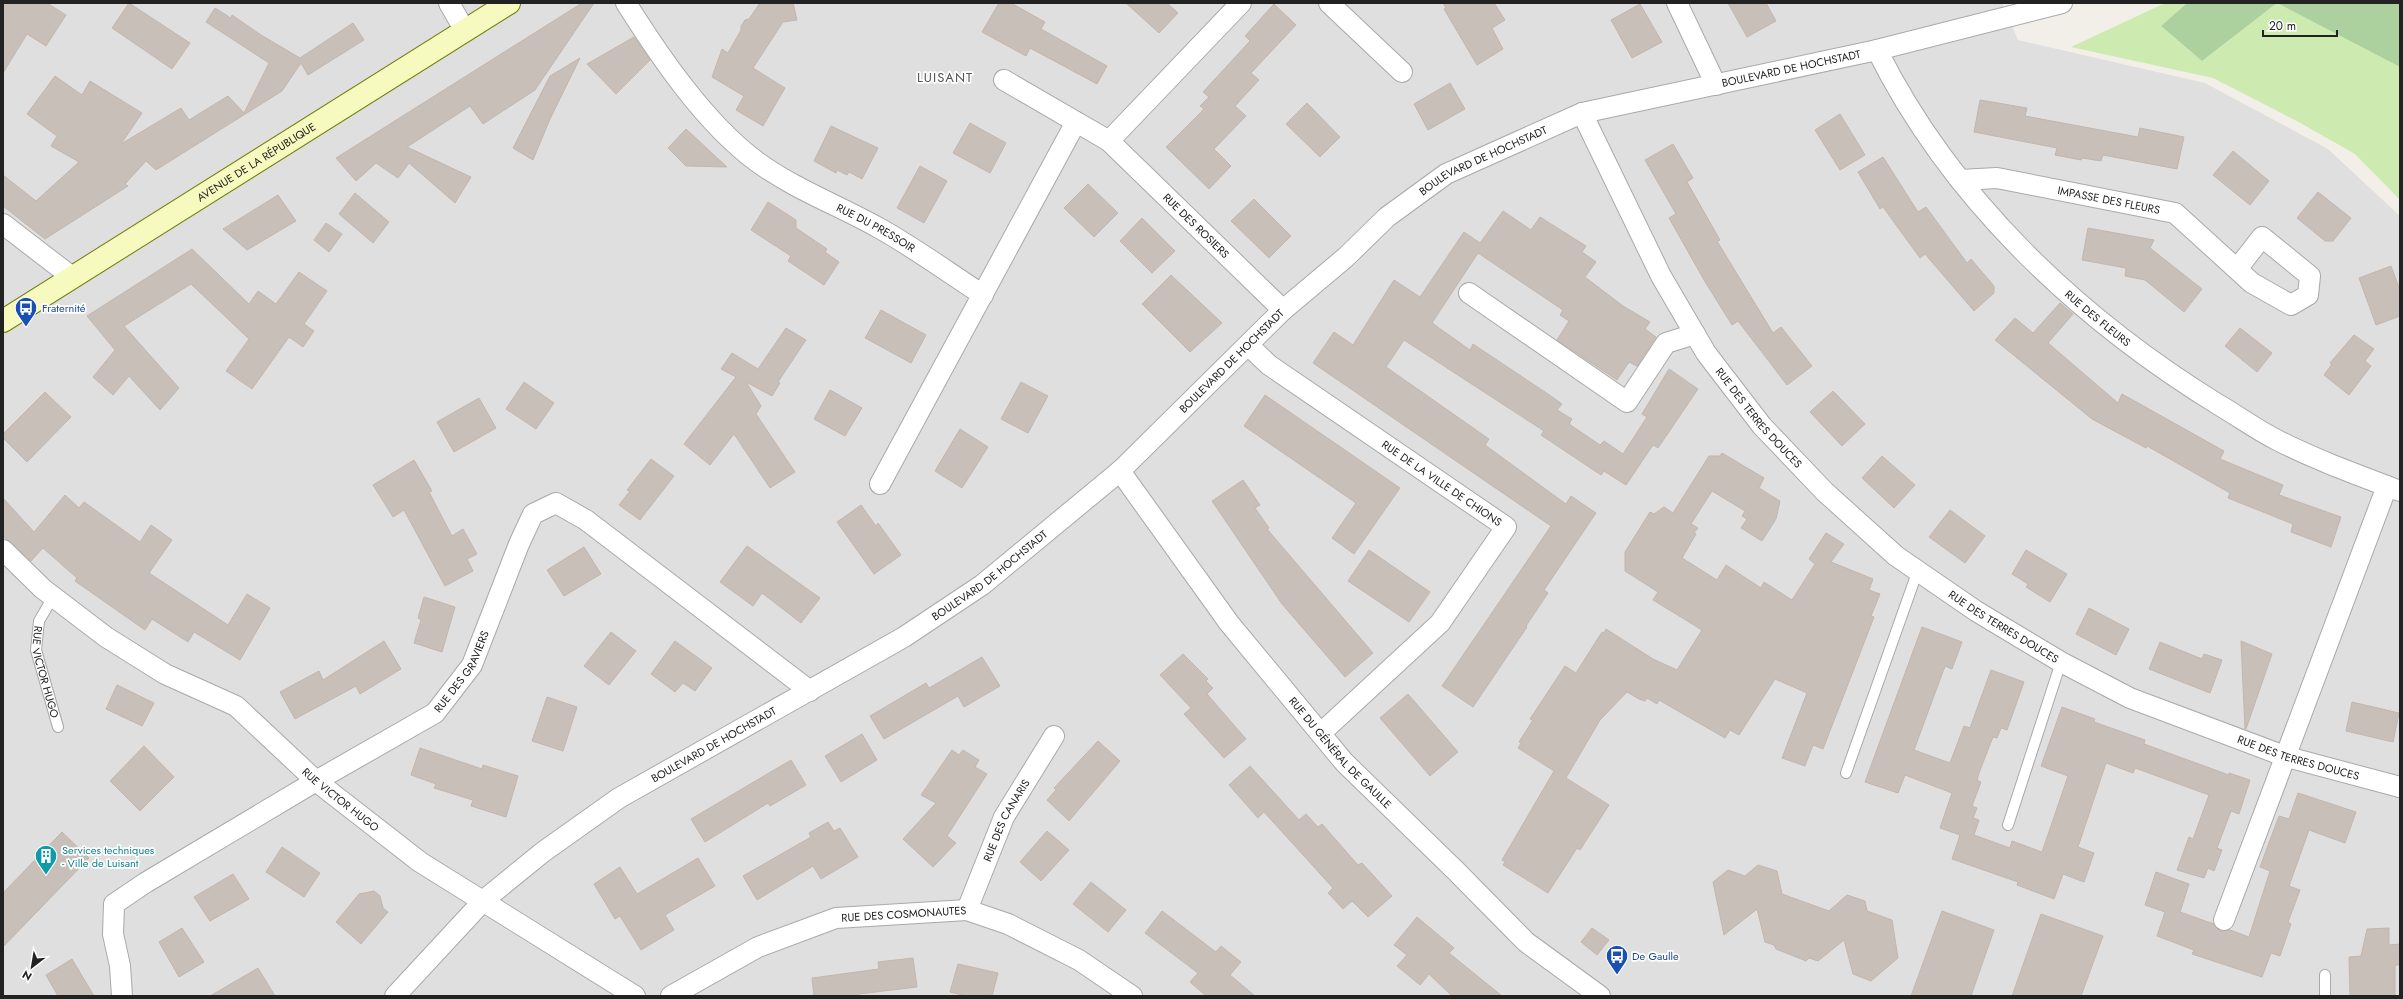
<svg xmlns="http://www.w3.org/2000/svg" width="2403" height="999" viewBox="0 0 2403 999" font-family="Jost,sans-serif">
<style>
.residential{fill:#e0dfdf}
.grass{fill:#cdebb0}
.forest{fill:#add19e}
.building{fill:#c7bfb8;stroke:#c4b6ab}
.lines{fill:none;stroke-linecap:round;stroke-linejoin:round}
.lane-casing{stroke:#a9a9a9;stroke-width:12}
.street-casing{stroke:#a9a9a9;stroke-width:22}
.secondary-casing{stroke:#707d05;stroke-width:24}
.lane{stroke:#fff;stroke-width:10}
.street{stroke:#fff;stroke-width:20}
.secondary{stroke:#f7fabf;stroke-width:22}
.labels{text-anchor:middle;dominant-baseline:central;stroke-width:3.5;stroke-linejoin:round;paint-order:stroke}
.street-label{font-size:11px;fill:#222;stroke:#fff}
.transit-label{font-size:11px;fill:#164399;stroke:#fff;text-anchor:start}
.culture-label{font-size:11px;fill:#0d838f;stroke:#fff;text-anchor:start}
.quarter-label{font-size:13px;letter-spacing:1px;fill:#555;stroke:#fff}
</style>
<rect width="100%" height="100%" fill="#f2efe9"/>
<!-- residential -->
<path class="residential" d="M 3,3 L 2002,3 L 2018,40 L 2205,83 L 2328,149 L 2400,216 L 2400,996 L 3,996 Z"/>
<!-- grass -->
<path class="grass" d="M 2165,3 L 2187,3 L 2161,26 L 2202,61 L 2277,3 L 2400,67 L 2400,200 L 2355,154 L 2295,120 L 2213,78 L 2071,47 Z"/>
<!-- forest -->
<path class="forest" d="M 2187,3 L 2400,3 L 2400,67 L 2277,3 L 2202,61 L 2161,26 Z"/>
<!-- building -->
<path class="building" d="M 3,3 L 47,3 L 66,15 L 46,46 L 27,34 L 3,73 Z
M 129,3 L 190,43 L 172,69 L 112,28 Z
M 582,3 L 594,3 L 535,90 L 483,124 L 470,106 L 407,147 L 471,177 L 455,203 L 409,163 L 398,178 L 376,163 L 356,181 L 336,158 Z
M 760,3 L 793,3 L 797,20 L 783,22 L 753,68 L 785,88 L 763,126 L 736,110 L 744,96 L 712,77 L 722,49 L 728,53 L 741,30 L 741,26 L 745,20 L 749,19 Z
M 999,3 L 1011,3 L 1045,22 L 1041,29 L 1107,66 L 1097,84 L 1030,48 L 1026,56 L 982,32 Z
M 1126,3 L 1167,3 L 1178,13 L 1159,33 Z
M 1443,3 L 1494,3 L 1505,20 L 1492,28 L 1503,49 L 1477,65 L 1444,9 L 1446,8 Z
M 1728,3 L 1766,3 L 1776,21 L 1747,37 Z
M 1274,4 L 1296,25 L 1251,73 L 1259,80 L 1235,106 L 1246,116 L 1214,149 L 1231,166 L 1209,189 L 1166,147 L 1204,109 L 1200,106 L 1209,97 L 1203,92 L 1250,41 L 1245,36 Z
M 1640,4 L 1662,42 L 1632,58 L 1611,20 Z
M 215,8 L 231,18 L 232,15 L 261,35 L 300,58 L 353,23 L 364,40 L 308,75 L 301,63 L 282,91 L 156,170 L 146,161 L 125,184 L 128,186 L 45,239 L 3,206 L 3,175 L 36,201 L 79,162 L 51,146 L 57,136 L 27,114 L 55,76 L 82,95 L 90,81 L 142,113 L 121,144 L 181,108 L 189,120 L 228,96 L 244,113 L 269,63 L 206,22 Z
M 634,37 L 650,60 L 616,94 L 587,64 Z
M 580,58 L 550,119 L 533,160 L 513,148 L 550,76 Z
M 1450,83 L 1465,109 L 1428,130 L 1414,104 Z
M 1980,100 L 2027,108 L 2025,116 L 2138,137 L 2140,128 L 2184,137 L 2177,169 L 2103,155 L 2101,161 L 2082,158 L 2081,160 L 2055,155 L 2057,148 L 1974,132 Z
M 1307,103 L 1340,137 L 1320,157 L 1286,124 Z
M 1840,114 L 1865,155 L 1840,170 L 1815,130 Z
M 970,123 L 1006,143 L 990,173 L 953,153 Z
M 831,126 L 878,148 L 862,179 L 849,172 L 847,175 L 837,170 L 836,173 L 814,161 Z
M 686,129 L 727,167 L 686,166 L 668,148 Z
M 1673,144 L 1693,178 L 1687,182 L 1720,240 L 1717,241 L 1773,333 L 1781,327 L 1812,366 L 1787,385 L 1738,321 L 1732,325 L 1704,280 L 1669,218 L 1676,214 L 1645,160 Z
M 2233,151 L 2269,181 L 2250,205 L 2213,175 Z
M 1883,157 L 1918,212 L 1926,207 L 1967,263 L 1971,259 L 1994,286 L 1994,293 L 1974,311 L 1925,254 L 1920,258 L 1883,207 L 1880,209 L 1858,172 Z
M 920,166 L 947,181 L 924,223 L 897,208 Z
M 1088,184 L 1118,213 L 1094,237 L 1064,208 Z
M 2318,192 L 2351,218 L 2333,241 L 2325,241 L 2297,218 Z
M 355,193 L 389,222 L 373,243 L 339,214 Z
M 278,195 L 296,221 L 247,250 L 223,229 Z
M 1254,199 L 1291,236 L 1269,258 L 1231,221 Z
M 768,202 L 796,220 L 796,228 L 827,249 L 825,252 L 839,262 L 824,285 L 788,261 L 791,256 L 751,230 Z
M 1503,211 L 1531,230 L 1540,217 L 1586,246 L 1582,252 L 1596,262 L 1585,277 L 1623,306 L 1650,322 L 1645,329 L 1656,337 L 1637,366 L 1629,362 L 1617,380 L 1557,340 L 1569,321 L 1560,315 L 1563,310 L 1478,253 L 1432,323 L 1470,350 L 1473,344 L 1551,396 L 1562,404 L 1557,410 L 1572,419 L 1569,424 L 1600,445 L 1604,441 L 1623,454 L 1647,417 L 1642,414 L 1669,369 L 1698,389 L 1658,448 L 1653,445 L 1626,485 L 1604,471 L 1601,475 L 1541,435 L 1544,431 L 1404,340 L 1386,367 L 1489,439 L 1485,445 L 1566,504 L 1571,496 L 1596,513 L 1544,590 L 1548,593 L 1526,626 L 1527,627 L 1473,707 L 1442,686 L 1551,526 L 1313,363 L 1334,332 L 1353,345 L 1394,280 L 1420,297 L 1464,232 L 1480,243 Z
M 1142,218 L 1175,251 L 1152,273 L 1120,241 Z
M 326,223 L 342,234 L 329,252 L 314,240 Z
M 2088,228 L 2154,240 L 2150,248 L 2202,289 L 2184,312 L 2145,280 L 2125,276 L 2126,268 L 2082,260 Z
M 192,249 L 249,304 L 258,291 L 276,304 L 299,272 L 327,291 L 304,324 L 314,331 L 303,347 L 289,337 L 252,389 L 226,371 L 249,339 L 191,284 L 124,326 L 179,388 L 160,410 L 129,376 L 113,395 L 93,377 L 115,350 L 87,316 Z
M 2391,266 L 2400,290 L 2400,316 L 2376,325 L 2359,278 Z
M 1171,275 L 1222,323 L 1190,352 L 1142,304 Z
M 2060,303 L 2073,314 L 2048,343 L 2118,403 L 2122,394 L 2224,451 L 2220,459 L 2283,485 L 2279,495 L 2341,517 L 2331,547 L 2291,532 L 2293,524 L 2228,498 L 2230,493 L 2147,446 L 2146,448 L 2092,419 L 1995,340 L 2015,318 L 2033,333 Z
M 881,310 L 926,335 L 911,363 L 865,338 Z
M 786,328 L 806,340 L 778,382 L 780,383 L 772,396 L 746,382 L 761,406 L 756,414 L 795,472 L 770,488 L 734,434 L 710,465 L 684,444 L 736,377 L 721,369 L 732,353 L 758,369 Z
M 2240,328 L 2272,353 L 2257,372 L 2225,346 Z
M 2354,335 L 2374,349 L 2365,361 L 2371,366 L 2349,395 L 2324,375 L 2332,364 L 2330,363 Z
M 524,382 L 554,403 L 536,429 L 506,409 Z
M 1021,382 L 1048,396 L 1028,433 L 1001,419 Z
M 830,390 L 862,408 L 845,436 L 814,419 Z
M 1833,391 L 1865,424 L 1842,446 L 1810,412 Z
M 45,392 L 71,417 L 27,462 L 3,438 L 3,434 Z
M 1265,395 L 1400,488 L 1354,554 L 1332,538 L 1356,503 L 1244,426 Z
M 479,398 L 496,428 L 454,452 L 437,422 Z
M 960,429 L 988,447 L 962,488 L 935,471 Z
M 1722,453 L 1764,478 L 1759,488 L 1780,501 L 1776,519 L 1762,541 L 1741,528 L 1747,519 L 1742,516 L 1745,511 L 1712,491 L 1691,524 L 1698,528 L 1694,533 L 1696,534 L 1682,558 L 1717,580 L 1726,565 L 1761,588 L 1764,582 L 1792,600 L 1815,564 L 1809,559 L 1826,533 L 1844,544 L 1831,562 L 1873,579 L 1869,590 L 1880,594 L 1871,616 L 1874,617 L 1823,749 L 1813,745 L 1805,766 L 1782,758 L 1807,693 L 1775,679 L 1739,735 L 1730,730 L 1725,738 L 1659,700 L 1657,704 L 1647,698 L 1645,701 L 1639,699 L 1627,692 L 1600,720 L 1566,778 L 1609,805 L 1580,850 L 1577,848 L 1548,893 L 1503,865 L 1505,862 L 1502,860 L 1554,771 L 1518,748 L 1521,743 L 1519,742 L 1533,720 L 1530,719 L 1565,666 L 1576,673 L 1602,632 L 1604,633 L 1606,629 L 1653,659 L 1677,670 L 1702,630 L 1653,600 L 1658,592 L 1625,571 L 1625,552 L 1650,512 L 1654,514 L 1664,507 L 1673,513 L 1709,456 L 1720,456 Z
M 1882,456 L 1915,485 L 1894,508 L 1862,478 Z
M 651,459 L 674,476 L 640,520 L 619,505 L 630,491 L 627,490 Z
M 414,460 L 432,491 L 429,492 L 452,536 L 463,529 L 477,554 L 467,559 L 473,571 L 445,586 L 404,510 L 393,517 L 373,485 Z
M 1243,480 L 1260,505 L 1255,508 L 1269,528 L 1267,529 L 1373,653 L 1345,677 L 1282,604 L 1212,501 Z
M 65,495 L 79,508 L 84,502 L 140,542 L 151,525 L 172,540 L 149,573 L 228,625 L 247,594 L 270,608 L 240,660 L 194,632 L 188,642 L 152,619 L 145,630 L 75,581 L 77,578 L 43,548 L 31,561 L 3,536 L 3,498 L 34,532 Z
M 861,505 L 876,526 L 878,523 L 901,555 L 874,574 L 837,522 Z
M 1950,510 L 1985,536 L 1965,563 L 1929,537 Z
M 747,546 L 820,598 L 801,623 L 762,593 L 753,606 L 720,582 Z
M 584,547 L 601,574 L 564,596 L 547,570 Z
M 1369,550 L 1430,592 L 1409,622 L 1348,581 Z
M 2026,550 L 2067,574 L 2050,602 L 2026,587 L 2028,584 L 2012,574 Z
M 424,597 L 455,607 L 442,652 L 414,643 L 421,620 L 418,618 Z
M 2089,608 L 2129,629 L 2116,655 L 2076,634 Z
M 1922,627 L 1962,642 L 1952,669 L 1945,666 L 1914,750 L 1950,763 L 1964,726 L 1970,728 L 1991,670 L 2024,682 L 2007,730 L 2001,728 L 1997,738 L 1993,737 L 1979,773 L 1977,780 L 1981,782 L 1972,806 L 1977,808 L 1973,818 L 1979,820 L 1974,835 L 2010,848 L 2012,841 L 2042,852 L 2068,776 L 2041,766 L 2062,707 L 2095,719 L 2094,722 L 2145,740 L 2144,744 L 2229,775 L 2229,773 L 2250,780 L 2239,814 L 2231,811 L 2217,848 L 2222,850 L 2214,871 L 2208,868 L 2204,878 L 2177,870 L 2189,837 L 2193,839 L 2209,795 L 2135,768 L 2133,773 L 2106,763 L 2078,847 L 2094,853 L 2084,882 L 2063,874 L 2054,899 L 2017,885 L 2018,882 L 1952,859 L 1960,835 L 1940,828 L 1952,793 L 1905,775 L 1898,793 L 1865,782 Z
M 611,632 L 636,651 L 609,685 L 584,666 Z
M 384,641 L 401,669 L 360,694 L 356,686 L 295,719 L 280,692 L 319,671 L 323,680 Z
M 675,641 L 712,668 L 695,691 L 683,683 L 675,692 L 651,674 Z
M 2241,641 L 2272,654 L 2246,729 L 2245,729 Z
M 2160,642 L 2202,659 L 2204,654 L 2222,660 L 2210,693 L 2149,669 Z
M 1183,654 L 1208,679 L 1206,681 L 1213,688 L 1207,694 L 1246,739 L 1224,758 L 1184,714 L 1191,708 L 1160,675 Z
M 982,657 L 1000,686 L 964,707 L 958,696 L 884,739 L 870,716 L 926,683 L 929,688 Z
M 117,685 L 154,703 L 142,726 L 106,709 Z
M 1408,694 L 1458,752 L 1430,776 L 1380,718 Z
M 547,697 L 577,707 L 563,751 L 532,741 Z
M 2352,702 L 2399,713 L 2393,742 L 2346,731 Z
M 862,734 L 877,760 L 841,782 L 825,756 Z
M 1098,741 L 1120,761 L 1069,821 L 1047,800 L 1056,790 L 1054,788 Z
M 144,746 L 174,777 L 140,811 L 110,781 Z
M 420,748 L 482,769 L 483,765 L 518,776 L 506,817 L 471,806 L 473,800 L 434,788 L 436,784 L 411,775 Z
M 952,750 L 959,755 L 963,750 L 979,760 L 975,767 L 987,774 L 947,836 L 956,843 L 933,867 L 903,839 L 936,803 L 921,795 Z
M 791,760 L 806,785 L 770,806 L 768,803 L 705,842 L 691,819 Z
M 1250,766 L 1299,820 L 1306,814 L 1318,827 L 1322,824 L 1358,865 L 1362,863 L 1392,896 L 1368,917 L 1352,901 L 1343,909 L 1328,893 L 1333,888 L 1264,812 L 1258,818 L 1229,785 Z
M 2298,793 L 2356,812 L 2345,843 L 2309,830 L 2289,886 L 2300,890 L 2288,922 L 2291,924 L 2280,956 L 2271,953 L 2262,977 L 2192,954 L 2194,950 L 2157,936 L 2165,912 L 2145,905 L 2156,872 L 2189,884 L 2180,912 L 2214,924 L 2220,931 L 2230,930 L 2249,937 L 2270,871 L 2260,867 L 2279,816 L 2289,819 Z
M 828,822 L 834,831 L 840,828 L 858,857 L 821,879 L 813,866 L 757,900 L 743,876 L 811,837 L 809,833 Z
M 1047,831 L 1069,850 L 1041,881 L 1020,862 Z
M 62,832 L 89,858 L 3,947 L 3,893 Z
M 282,847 L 320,873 L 304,897 L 266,872 Z
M 698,858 L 715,886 L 665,915 L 674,930 L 641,950 L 620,916 L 615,919 L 594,884 L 620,867 L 637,894 Z
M 1758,865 L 1777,871 L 1782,894 L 1829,911 L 1847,895 L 1865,901 L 1867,911 L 1892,920 L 1898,958 L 1871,981 L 1853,974 L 1844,940 L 1818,961 L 1809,958 L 1806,961 L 1776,949 L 1774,945 L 1765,942 L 1757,909 L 1724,935 L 1713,882 L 1728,870 L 1745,876 Z
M 233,874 L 249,899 L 210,921 L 194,897 Z
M 1091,882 L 1126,910 L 1108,932 L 1073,904 Z
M 374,891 L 380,896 L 383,908 L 388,912 L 361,944 L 336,922 L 359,894 Z
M 1162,911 L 1216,952 L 1221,946 L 1241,962 L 1230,975 L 1255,996 L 1206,996 L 1190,982 L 1198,973 L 1145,933 Z
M 1942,911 L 1994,930 L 1971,996 L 1911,996 Z
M 2041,914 L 2103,936 L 2081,996 L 2012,996 Z
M 1417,917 L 1454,948 L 1449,953 L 1502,996 L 1452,996 L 1429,974 L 1420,985 L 1397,966 L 1407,955 L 1394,945 Z
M 182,928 L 204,962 L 179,977 L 159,942 Z
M 1592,928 L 1609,940 L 1597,955 L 1581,942 Z
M 2389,928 L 2389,945 L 2400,944 L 2400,965 L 2395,965 L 2395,996 L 2350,996 L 2349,957 L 2361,956 L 2367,929 Z
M 913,958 L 917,987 L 859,994 L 859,996 L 814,996 L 812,978 L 879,969 L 878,962 Z
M 72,959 L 94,996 L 58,996 L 46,975 Z
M 958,964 L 998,973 L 992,996 L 967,996 L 950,992 Z
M 258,968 L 275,996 L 210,996 Z"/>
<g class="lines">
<!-- lane casing -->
<g class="lane-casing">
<g id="lane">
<path id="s1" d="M 53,597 L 39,621 L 36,650 L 58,727"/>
<path d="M 1846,773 L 1918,570"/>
<path d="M 2008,825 L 2061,662"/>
<path d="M 2325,975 L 2325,996"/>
</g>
</g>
<!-- street casing -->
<g class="street-casing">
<g id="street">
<path d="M 449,3 L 465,31"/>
<path id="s2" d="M 626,3 C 660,57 705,123 756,161 C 794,189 838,205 879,228 C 915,248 949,273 983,295"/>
<path d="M 1329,3 L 1402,72"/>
<path d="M 1677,3 L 1716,85"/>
<path id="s3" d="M 1877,50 C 1951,199 2079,319 2219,405 C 2238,416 2257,430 2277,440 C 2316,460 2358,475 2400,491"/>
<path id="s4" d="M 1004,80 L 1109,141 L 1283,310"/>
<path id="s5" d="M 1582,113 L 1661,276 L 1706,353 L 1762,426 L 1825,492 L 1896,556 L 1976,611 L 2061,662 L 2130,698 L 2287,757 L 2400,787"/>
<path d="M 1109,141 L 1241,3"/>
<path id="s6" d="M 1960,180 L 1997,178 L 2175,213 L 2252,283 L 2291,305 L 2308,295 L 2310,276 L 2262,237 L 2237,269"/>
<path d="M 3,224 L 72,277"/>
<path d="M 1469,293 L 1627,402 L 1666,343 L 1695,334"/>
<path id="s7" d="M 1249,346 L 1269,365 L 1506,527 L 1440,623 L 1321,733"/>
<path id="s8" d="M 1120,471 L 1229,623 L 1344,762 L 1456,871 L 1526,942 L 1600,996"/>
<path d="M 880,484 L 1076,122"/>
<path id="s9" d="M 3,550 L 43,589 L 106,637 L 165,674 L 236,706 L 316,781 L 420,862 L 635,996"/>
<path id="s10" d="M 967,910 L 1004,817 L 1054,736"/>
<path d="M 2224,920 L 2387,486"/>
<path id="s11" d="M 122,996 L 120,966 L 113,934 L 114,904 L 145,883 L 316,781 L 435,713 L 472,665 L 519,544 L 533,514 L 556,503 L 586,520 L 810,691"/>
<path id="s12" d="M 395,996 L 484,900 L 543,852 L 619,798 L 904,637 L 982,585 L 1120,471 L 1283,310 L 1346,257 L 1387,217 L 1446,174 L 1582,113 L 1877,50 L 2062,3"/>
<path id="s13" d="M 671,996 L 758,947 L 836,918 L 967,910 L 1008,924 L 1079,960 L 1132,996"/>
</g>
</g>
<!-- secondary casing -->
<g class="secondary-casing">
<g id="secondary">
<path id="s14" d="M 3,321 L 509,3"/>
</g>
</g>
<!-- lane -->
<use href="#lane" class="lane"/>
<!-- street -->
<use href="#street" class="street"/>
<!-- secondary -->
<use href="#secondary" class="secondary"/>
</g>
<!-- icons -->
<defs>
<g id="bus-pin" transform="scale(1.15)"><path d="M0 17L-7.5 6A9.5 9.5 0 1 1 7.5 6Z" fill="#1a4fb4" stroke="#fff"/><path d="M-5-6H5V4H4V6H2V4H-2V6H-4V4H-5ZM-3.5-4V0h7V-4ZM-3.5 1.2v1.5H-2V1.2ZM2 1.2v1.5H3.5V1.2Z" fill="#fff"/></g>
<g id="building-pin" transform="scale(1.15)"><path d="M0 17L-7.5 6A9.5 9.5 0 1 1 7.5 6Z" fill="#0f9aa8" stroke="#fff"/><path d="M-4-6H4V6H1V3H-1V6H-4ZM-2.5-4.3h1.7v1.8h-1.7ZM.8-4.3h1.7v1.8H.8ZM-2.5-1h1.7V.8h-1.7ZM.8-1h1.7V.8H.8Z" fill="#fff"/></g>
</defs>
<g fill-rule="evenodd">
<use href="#bus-pin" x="26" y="308"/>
<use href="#building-pin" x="46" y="856"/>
<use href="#bus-pin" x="1617" y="956"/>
</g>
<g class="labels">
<!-- street labels -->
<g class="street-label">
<text stroke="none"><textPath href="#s12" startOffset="1705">BOULEVARD DE HOCHSTADT</textPath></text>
<text stroke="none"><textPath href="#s14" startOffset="299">AVENUE DE LA RÉPUBLIQUE</textPath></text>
<text stroke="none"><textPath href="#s12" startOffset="1381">BOULEVARD DE HOCHSTADT</textPath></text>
<text stroke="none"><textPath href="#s6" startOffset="151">IMPASSE DES FLEURS</textPath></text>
<text stroke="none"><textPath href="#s4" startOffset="243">RUE DES ROSIERS</textPath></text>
<text stroke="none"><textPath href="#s2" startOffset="343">RUE DU PRESSOIR</textPath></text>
<text stroke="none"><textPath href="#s3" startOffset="350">RUE DES FLEURS</textPath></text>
<text stroke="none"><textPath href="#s12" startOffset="1057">BOULEVARD DE HOCHSTADT</textPath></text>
<text stroke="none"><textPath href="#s5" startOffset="354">RUE DES TERRES DOUCES</textPath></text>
<text stroke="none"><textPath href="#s7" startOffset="237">RUE DE LA VILLE DE CHIONS</textPath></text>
<text stroke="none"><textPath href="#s12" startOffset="733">BOULEVARD DE HOCHSTADT</textPath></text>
<text stroke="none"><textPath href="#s5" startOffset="678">RUE DES TERRES DOUCES</textPath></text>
<text stroke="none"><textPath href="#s11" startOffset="516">RUE DES GRAVIERS</textPath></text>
<text stroke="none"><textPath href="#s1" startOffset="80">RUE VICTOR HUGO</textPath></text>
<text stroke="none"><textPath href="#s12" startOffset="409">BOULEVARD DE HOCHSTADT</textPath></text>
<text stroke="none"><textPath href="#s8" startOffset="358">RUE DU GÉNÉRAL DE GAULLE</textPath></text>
<text stroke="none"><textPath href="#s5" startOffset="1002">RUE DES TERRES DOUCES</textPath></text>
<text stroke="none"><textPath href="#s9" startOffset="423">RUE VICTOR HUGO</textPath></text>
<text stroke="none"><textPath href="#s10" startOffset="98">RUE DES CANARIS</textPath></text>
<text stroke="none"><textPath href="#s13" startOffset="251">RUE DES COSMONAUTES</textPath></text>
</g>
<!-- transit labels -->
<g class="transit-label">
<text x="42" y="308">Fraternité</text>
<text x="1632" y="956">De Gaulle</text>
</g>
<!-- culture labels -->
<g class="culture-label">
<text x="62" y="850">Services techniques<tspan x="62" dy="13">- Ville de Luisant</tspan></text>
</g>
<!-- quarter labels -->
<g class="quarter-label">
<text x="945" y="77">LUISANT</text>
</g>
</g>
<!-- border -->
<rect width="2403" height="999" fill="none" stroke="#222222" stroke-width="8"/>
<!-- north arrow -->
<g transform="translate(32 967) rotate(211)" stroke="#ffffff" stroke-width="3" paint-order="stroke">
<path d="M0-3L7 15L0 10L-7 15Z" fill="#222222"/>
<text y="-6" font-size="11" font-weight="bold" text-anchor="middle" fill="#222222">N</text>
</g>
<!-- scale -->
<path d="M2263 30v6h74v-6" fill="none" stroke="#222222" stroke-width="2"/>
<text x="2269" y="30" font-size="12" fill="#222222" stroke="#ffffff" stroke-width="3" paint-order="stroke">20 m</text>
</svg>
